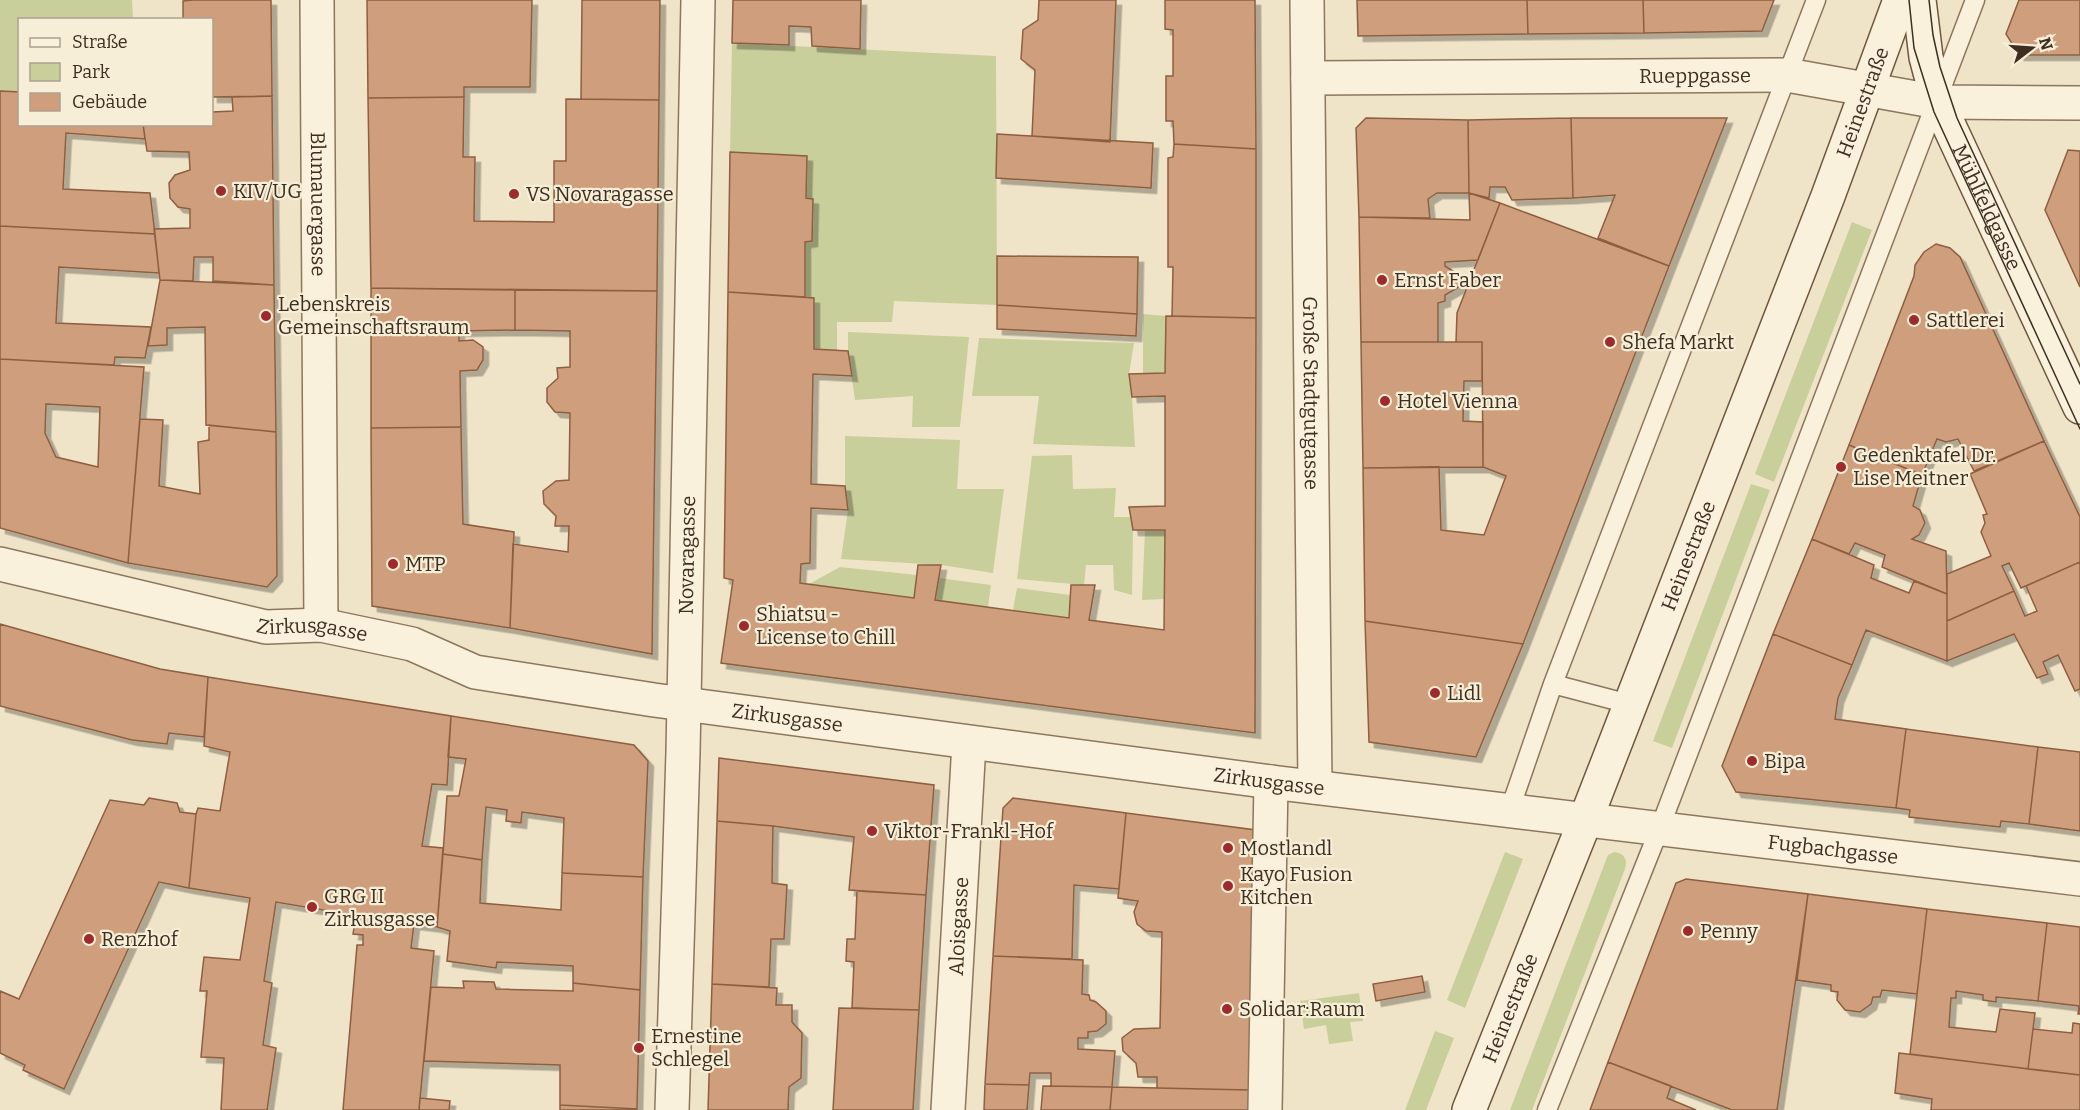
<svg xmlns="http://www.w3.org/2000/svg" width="2080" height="1110" viewBox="0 0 2080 1110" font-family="Bitter,serif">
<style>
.green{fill:#c9cf9b}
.building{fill:#cf9f7d;stroke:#8d5f41;stroke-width:1.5;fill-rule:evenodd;filter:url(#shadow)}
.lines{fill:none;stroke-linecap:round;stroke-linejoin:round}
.lane-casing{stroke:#8d765c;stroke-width:21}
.street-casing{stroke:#8d765c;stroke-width:36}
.secondary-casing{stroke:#6f573f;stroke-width:36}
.lane{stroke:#faf1dc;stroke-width:18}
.street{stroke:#faf1dc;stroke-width:33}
.secondary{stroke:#faf1dc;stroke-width:33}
.tram{stroke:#3d2e20;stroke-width:1.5}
.poi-dot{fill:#9e2a2b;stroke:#f7eed8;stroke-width:2}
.labels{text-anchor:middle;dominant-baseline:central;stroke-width:4.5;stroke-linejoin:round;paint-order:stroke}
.street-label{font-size:20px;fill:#3d2e20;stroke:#f7eed8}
.poi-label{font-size:20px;fill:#3d2e20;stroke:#f7eed8;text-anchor:start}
</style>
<defs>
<filter id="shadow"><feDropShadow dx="5.5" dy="5.5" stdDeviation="0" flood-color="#0004"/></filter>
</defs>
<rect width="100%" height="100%" fill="#f0e4c8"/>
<!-- green -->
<path class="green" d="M 0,0 L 132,0 L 133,19 L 20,20 L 19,92 L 0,91 Z
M 732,43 L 996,56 L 997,305 L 894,301 L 892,322 L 837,322 L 837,350 L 814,349 L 814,298 L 805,297 L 805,242 L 812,241 L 813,200 L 806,198 L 807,156 L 730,152 Z
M 1852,222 L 1872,230 L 1774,482 L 1755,474 Z
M 1143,314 L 1166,316 L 1165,373 L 1143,373 Z
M 848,332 L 969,337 L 960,427 L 912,427 L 913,396 L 855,400 L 848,351 Z
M 979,338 L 1134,343 L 1129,374 L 1132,397 L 1135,447 L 1033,444 L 1039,396 L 972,396 Z
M 845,436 L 960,440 L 957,489 L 1004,489 L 993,573 L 941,565 L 841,559 L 848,510 L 845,486 Z
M 1072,455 L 1073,489 L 1116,488 L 1114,517 L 1130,517 L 1133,530 L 1132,595 L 1114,590 L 1113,565 L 1086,565 L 1084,585 L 1017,579 L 1032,456 Z
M 1751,484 L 1770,490 L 1672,748 L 1653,741 Z
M 1145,530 L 1165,530 L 1164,599 L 1142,600 Z
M 840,567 L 917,575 L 914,598 L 809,584 Z
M 939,578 L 991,585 L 988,607 L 935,600 Z
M 1017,588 L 1070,595 L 1069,618 L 1013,610 Z
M 1505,852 L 1523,859 L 1465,1008 L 1447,1000 Z
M 1614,852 C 1624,853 1628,859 1625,869 L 1532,1110 L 1510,1110 L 1608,855 Z
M 1359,993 L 1363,1021 L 1350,1022 L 1353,1041 L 1329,1044 L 1326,1025 L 1304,1029 L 1300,1001 Z
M 1435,1031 L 1454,1038 L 1426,1110 L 1405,1110 Z"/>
<!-- building -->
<path class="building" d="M 193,0 L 271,0 L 272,96 L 212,97 L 212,20 L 183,20 L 183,1 Z
M 367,0 L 532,0 L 530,87 L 464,87 L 464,97 L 368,98 Z
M 582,0 L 660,0 L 659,100 L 581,99 Z
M 733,0 L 861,0 L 860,49 L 812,46 L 811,27 L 789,26 L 789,45 L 732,43 Z
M 1039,0 L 1116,0 L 1110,142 L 1032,136 L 1035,70 L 1021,59 L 1023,30 L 1038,20 Z
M 1165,0 L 1255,0 L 1256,149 L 1174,144 L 1173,121 L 1166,121 L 1166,76 L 1173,76 L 1173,30 L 1165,29 Z
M 1357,0 L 1527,0 L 1528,34 L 1358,36 Z
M 1527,0 L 1643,0 L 1644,33 L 1528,34 Z
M 1643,0 L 1774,0 L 1762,31 L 1644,33 Z
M 2019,0 L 2080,0 L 2080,55 L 2019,55 L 2006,34 Z
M 0,91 L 20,92 L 20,124 L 143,124 L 145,139 L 66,133 L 63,189 L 150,193 L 155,234 L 0,226 Z
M 272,96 L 274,285 L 213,281 L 213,257 L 194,257 L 193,281 L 160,280 L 154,229 L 190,228 L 190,209 L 178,207 L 170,198 L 169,183 L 175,175 L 190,170 L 189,152 L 147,151 L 143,124 L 212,124 L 212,112 L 233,111 L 232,97 Z
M 464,97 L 463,157 L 475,157 L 474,221 L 554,222 L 554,161 L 566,161 L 566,99 L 659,100 L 657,291 L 371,288 L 368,98 Z
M 1366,118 L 1468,120 L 1469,193 L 1437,193 L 1428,199 L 1430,218 L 1359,217 L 1356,128 Z
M 1571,118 L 1727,118 L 1669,266 L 1598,238 L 1615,195 L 1573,198 Z
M 1571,118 L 1573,198 L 1512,200 L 1505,187 L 1490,187 L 1489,198 L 1469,193 L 1468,120 Z
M 997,134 L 1153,143 L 1151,188 L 996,178 Z
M 1174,144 L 1256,149 L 1256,318 L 1172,316 L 1173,267 L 1168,267 L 1168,158 L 1173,157 Z
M 2068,150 L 2080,151 L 2080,287 L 2045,210 Z
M 730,152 L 807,156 L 806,198 L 813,199 L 812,241 L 805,242 L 805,297 L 728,292 Z
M 1469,193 L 1500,203 L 1478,260 L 1445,262 L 1445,266 L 1459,275 L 1459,287 L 1445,295 L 1445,301 L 1438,303 L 1438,342 L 1361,342 L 1359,217 L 1470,220 Z
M 1500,203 L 1669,266 L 1523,644 L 1365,621 L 1363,468 L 1439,467 L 1441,530 L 1484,535 L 1506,476 L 1483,467 L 1482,342 L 1456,342 L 1457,313 Z
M 0,226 L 155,234 L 159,273 L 59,267 L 56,323 L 151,327 L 145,358 L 115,357 L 114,365 L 0,359 Z
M 1936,244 L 1950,248 L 1960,257 L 2044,441 L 1974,471 L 1958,439 L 1946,442 L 1937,439 L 1922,475 L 1849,445 L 1914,276 L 1915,265 L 1924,252 Z
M 997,256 L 1138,257 L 1137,314 L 997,305 Z
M 160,280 L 274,285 L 276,432 L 206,425 L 205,327 L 167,328 L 167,345 L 148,346 Z
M 371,288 L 515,290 L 515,330 L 459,331 L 459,341 L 473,340 L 483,347 L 483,360 L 477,370 L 460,371 L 461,427 L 371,428 Z
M 515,290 L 657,291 L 652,654 L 510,628 L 513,544 L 568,552 L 569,526 L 555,526 L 556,516 L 544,504 L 543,491 L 556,481 L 569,480 L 570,413 L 555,412 L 547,402 L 547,388 L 558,378 L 557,368 L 570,367 L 570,331 L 515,330 Z
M 728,292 L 814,298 L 814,349 L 848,351 L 852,376 L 813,374 L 811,484 L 845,486 L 848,510 L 811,508 L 810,563 L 801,564 L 800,583 L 914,598 L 918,565 L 941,565 L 935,600 L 1069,618 L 1071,585 L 1095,585 L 1089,620 L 1164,630 L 1165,530 L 1133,530 L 1129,507 L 1165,506 L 1165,396 L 1132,397 L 1129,374 L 1165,373 L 1166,316 L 1256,318 L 1255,733 L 721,663 L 733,580 L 724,578 Z
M 997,305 L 1137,314 L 1136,336 L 997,329 Z
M 1361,342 L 1482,342 L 1482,381 L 1464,381 L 1463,421 L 1483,422 L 1483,467 L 1363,468 Z
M 0,359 L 144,367 L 128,563 L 0,528 ZM 46,404 L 100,407 L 98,467 L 56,457 L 45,433 Z
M 140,419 L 163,420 L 159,486 L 200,494 L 198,442 L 209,440 L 209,425 L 276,432 L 277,576 L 267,587 L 128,563 Z
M 461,427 L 463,524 L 514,532 L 510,628 L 372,606 L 371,428 Z
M 2044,441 L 2080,517 L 2080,562 L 2021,588 L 2009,563 L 2002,566 L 2014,591 L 1947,621 L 1947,574 L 1991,556 L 1981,532 L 1985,523 L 1983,515 L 1987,514 L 1970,474 Z
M 1849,445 L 1922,475 L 1913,506 L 1920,510 L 1925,523 L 1919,535 L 1912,539 L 1946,551 L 1947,594 L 1882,567 L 1885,555 L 1855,543 L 1849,554 L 1812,539 Z
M 1812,539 L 1874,565 L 1871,578 L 1909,593 L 1914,581 L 1947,594 L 1947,661 L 1866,630 L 1852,665 L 1773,634 Z
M 2080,562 L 2080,689 L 2075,691 L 2058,655 L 2043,662 L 2048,674 L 2037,678 L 2014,634 L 1947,661 L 1947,621 L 2014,591 L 2025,616 L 2037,611 L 2026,586 Z
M 1365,621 L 1523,644 L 1476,757 L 1369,742 Z
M 0,624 L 160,669 L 208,677 L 204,737 L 169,733 L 167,744 L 132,740 L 0,706 Z
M 1773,634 L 1852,665 L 1838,698 L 1835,719 L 1906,729 L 1896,808 L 1736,792 L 1722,766 Z
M 208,677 L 451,716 L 447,785 L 432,784 L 422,846 L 443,848 L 437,927 L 414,924 L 411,948 L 434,951 L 419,1110 L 343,1110 L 357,945 L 363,945 L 363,935 L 353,934 L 355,922 L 364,923 L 365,917 L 276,902 L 264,981 L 272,983 L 263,1045 L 276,1048 L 267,1110 L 221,1110 L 224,1058 L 201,1057 L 207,991 L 200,991 L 204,957 L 240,960 L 250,898 L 189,888 L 196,814 L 198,808 L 220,811 L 230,752 L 204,746 Z
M 451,716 L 634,745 L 648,761 L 643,877 L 562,873 L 564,818 L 522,812 L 521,823 L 506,821 L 507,810 L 486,807 L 482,860 L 443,854 L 447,796 L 459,796 L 466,759 L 448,757 Z
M 1906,729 L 2038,747 L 2029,824 L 2001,821 L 2000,827 L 1909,817 L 1910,810 L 1896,808 Z
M 2038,747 L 2080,752 L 2080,831 L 2029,824 Z
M 719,758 L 934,785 L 926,895 L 849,890 L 854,837 L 773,826 L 717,821 Z
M 149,798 L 177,803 L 180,812 L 196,814 L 189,888 L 159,882 L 64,1089 L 23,1070 L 25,1065 L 0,1053 L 0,991 L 19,999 L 110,800 L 144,805 Z
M 1013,798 L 1126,813 L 1119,889 L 1074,885 L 1072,959 L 993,956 L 1003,808 Z
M 1126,813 L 1256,830 L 1249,1090 L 1157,1088 L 1157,1077 L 1138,1077 L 1136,1063 L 1123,1051 L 1122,1038 L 1134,1029 L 1160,1028 L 1162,932 L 1146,931 L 1137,924 L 1134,912 L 1138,901 L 1118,898 Z
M 717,821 L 773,826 L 772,883 L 787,885 L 784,939 L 771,939 L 769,987 L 712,984 Z
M 443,854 L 482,860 L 480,903 L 561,910 L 562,873 L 643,877 L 640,990 L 573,983 L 573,966 L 497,962 L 496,968 L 447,961 L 450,931 L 437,927 Z
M 1686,879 L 1808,894 L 1777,1110 L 1732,1110 L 1608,1062 L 1676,883 Z
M 857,891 L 926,895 L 919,1010 L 852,1008 L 854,962 L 846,961 L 847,939 L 855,939 Z
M 1808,894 L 1927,909 L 1917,994 L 1882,990 L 1880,997 L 1873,997 L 1871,1004 L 1860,1012 L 1845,1010 L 1837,1000 L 1838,992 L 1831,991 L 1831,985 L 1797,980 Z
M 1927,909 L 2047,923 L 2038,1001 L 1996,997 L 1996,1002 L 1983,1000 L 1983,995 L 1956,991 L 1956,998 L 1951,998 L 1949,1027 L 1996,1032 L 2000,1009 L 2035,1013 L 2028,1069 L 1910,1054 Z
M 2047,923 L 2080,927 L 2080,1014 L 2078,1014 L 2079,1006 L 2038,1001 Z
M 993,956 L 1083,960 L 1082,994 L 1089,995 L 1090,1000 L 1096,1002 L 1106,1011 L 1106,1024 L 1097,1031 L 1088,1032 L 1088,1038 L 1078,1038 L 1078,1049 L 1115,1051 L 1112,1087 L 1051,1086 L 1051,1073 L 1030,1073 L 1029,1085 L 985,1084 Z
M 1422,976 L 1425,992 L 1376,1001 L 1373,984 Z
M 463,981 L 494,982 L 496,989 L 573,991 L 573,983 L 640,990 L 637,1109 L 560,1105 L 560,1065 L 424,1061 L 431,987 L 464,988 Z
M 712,984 L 777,988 L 776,1005 L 792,1005 L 792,1022 L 802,1033 L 801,1078 L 789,1087 L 788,1110 L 708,1110 Z
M 839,1008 L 919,1010 L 913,1110 L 833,1110 Z
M 2073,1023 L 2080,1024 L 2080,1075 L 2028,1069 L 2033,1029 L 2072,1033 Z
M 1899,1053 L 2080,1075 L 2080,1110 L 1931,1110 L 1932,1099 L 1895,1093 Z
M 1608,1062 L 1671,1086 L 1667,1098 L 1696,1110 L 1590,1110 Z
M 985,1084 L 1029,1085 L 1027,1110 L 984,1110 Z
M 1043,1086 L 1112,1087 L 1110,1110 L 1041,1110 Z
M 1112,1087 L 1249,1090 L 1249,1110 L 1110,1110 Z
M 420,1098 L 450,1101 L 449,1110 L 419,1110 Z
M 560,1105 L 637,1109 L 637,1110 L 560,1110 Z"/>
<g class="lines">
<!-- lane casing -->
<g class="lane-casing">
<path id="lane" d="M 1553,684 L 1629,704
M 1509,812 L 1553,684 L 1816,0
M 1547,1110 L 1659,830 L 1975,0"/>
</g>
<!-- street casing -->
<g class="street-casing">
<g id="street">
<path id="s1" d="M 317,0 L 321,625"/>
<path id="s2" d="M 1307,0 L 1315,787"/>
<path id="s3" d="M 1308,78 L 1787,75 L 1938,102 L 2080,103"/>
<path id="s4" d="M 0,564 L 266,627 L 321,625 L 412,644 L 475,672 L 654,700 L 1271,782 L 2080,879"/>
<path id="s5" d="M 672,1110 L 683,752 L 698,0"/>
<path id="s6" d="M 948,1110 L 969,743"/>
<path d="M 1265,1110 L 1271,782"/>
</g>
</g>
<!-- secondary casing -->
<g class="secondary-casing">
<g id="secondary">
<path id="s7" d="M 1919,0 L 1926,57 L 1938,102 L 2080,407"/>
<path id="s8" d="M 1469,1110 L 1585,821 L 1828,196 L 1900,0"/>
</g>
</g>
<!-- lane -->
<use href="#lane" class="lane"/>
<!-- street -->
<use href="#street" class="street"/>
<!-- secondary -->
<use href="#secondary" class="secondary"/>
<!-- tram -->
<path class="tram" d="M 1909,0 L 1914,48 L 1934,112 L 2080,429
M 1929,0 L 1933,35 L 1940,67 L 1957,118 L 2080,384"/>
</g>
<!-- markers -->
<g class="poi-dot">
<circle cx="221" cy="191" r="6"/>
<circle cx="514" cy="194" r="6"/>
<circle cx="1382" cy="280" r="6"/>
<circle cx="266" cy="316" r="6"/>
<circle cx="1914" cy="320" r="6"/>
<circle cx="1610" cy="342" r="6"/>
<circle cx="1385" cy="401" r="6"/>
<circle cx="1841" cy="467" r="6"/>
<circle cx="393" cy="564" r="6"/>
<circle cx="744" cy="626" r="6"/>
<circle cx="1435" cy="693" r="6"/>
<circle cx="1752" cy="761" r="6"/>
<circle cx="872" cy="831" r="6"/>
<circle cx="1228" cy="848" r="6"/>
<circle cx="1228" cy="886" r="6"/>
<circle cx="312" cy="907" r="6"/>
<circle cx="1688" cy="931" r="6"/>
<circle cx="89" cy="939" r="6"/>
<circle cx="1227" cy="1009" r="6"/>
<circle cx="639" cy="1048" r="6"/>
</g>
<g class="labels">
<!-- street labels -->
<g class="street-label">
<text stroke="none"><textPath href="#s3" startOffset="387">Rueppgasse</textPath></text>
<text stroke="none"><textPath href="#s8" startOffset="1082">Heinestraße</textPath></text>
<text stroke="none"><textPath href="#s1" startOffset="204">Blumauergasse</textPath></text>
<text stroke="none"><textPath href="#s7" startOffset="220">Mühlfeldgasse</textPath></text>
<text stroke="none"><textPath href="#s2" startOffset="393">Große Stadtgutgasse</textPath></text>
<text stroke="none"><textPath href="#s5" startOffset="555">Novaragasse</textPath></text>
<text stroke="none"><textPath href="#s8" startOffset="596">Heinestraße</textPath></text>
<text stroke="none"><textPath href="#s4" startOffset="320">Zirkusgasse</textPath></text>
<text stroke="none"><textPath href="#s4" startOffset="806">Zirkusgasse</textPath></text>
<text stroke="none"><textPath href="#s4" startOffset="1292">Zirkusgasse</textPath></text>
<text stroke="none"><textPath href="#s4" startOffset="1860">Fugbachgasse</textPath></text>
<text stroke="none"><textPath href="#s6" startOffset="184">Aloisgasse</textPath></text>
<text stroke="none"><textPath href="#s8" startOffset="110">Heinestraße</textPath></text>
</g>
<!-- poi labels -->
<g class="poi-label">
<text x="233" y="191">KIV/UG</text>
<text x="526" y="194">VS Novaragasse</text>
<text x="1394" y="280">Ernst Faber</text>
<text x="278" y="304">Lebenskreis<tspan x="278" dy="23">Gemeinschaftsraum</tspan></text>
<text x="1926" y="320">Sattlerei</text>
<text x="1622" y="342">Shefa Markt</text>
<text x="1397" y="401">Hotel Vienna</text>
<text x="1853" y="455">Gedenktafel Dr.<tspan x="1853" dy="23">Lise Meitner</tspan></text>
<text x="405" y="564">MTP</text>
<text x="756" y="614">Shiatsu -<tspan x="756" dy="23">License to Chill</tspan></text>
<text x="1447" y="693">Lidl</text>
<text x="1764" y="761">Bipa</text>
<text x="884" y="831">Viktor-Frankl-Hof</text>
<text x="1240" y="848">Mostlandl</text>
<text x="1240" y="874">Kayo Fusion<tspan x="1240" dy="23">Kitchen</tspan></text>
<text x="324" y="896">GRG II<tspan x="324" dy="23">Zirkusgasse</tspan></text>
<text x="1700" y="931">Penny</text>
<text x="101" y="939">Renzhof</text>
<text x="1239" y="1009">Solidar:Raum</text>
<text x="651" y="1036">Ernestine<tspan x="651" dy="23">Schlegel</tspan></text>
</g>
</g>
<!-- legend -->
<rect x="18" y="18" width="195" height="108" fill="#f7eed8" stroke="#ada18e" stroke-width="1.5"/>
<rect x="30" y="38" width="30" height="9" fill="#faf1dc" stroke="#ada18e" stroke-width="1.5"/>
<text x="72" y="48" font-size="18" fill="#3d2e20">Straße</text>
<rect x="30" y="63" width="30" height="18" fill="#c9cf9b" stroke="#ada18e" stroke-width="1.5"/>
<text x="72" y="78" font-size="18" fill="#3d2e20">Park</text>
<rect x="30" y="93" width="30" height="18" fill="#cf9f7d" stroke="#ada18e" stroke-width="1.5"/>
<text x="72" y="108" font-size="18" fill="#3d2e20">Gebäude</text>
<!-- north arrow -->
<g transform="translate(2032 48) rotate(73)" stroke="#f7eed8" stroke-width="4.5" paint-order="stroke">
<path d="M0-4.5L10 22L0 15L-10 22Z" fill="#3d2e20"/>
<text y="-9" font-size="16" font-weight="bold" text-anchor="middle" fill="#3d2e20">N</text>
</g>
</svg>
